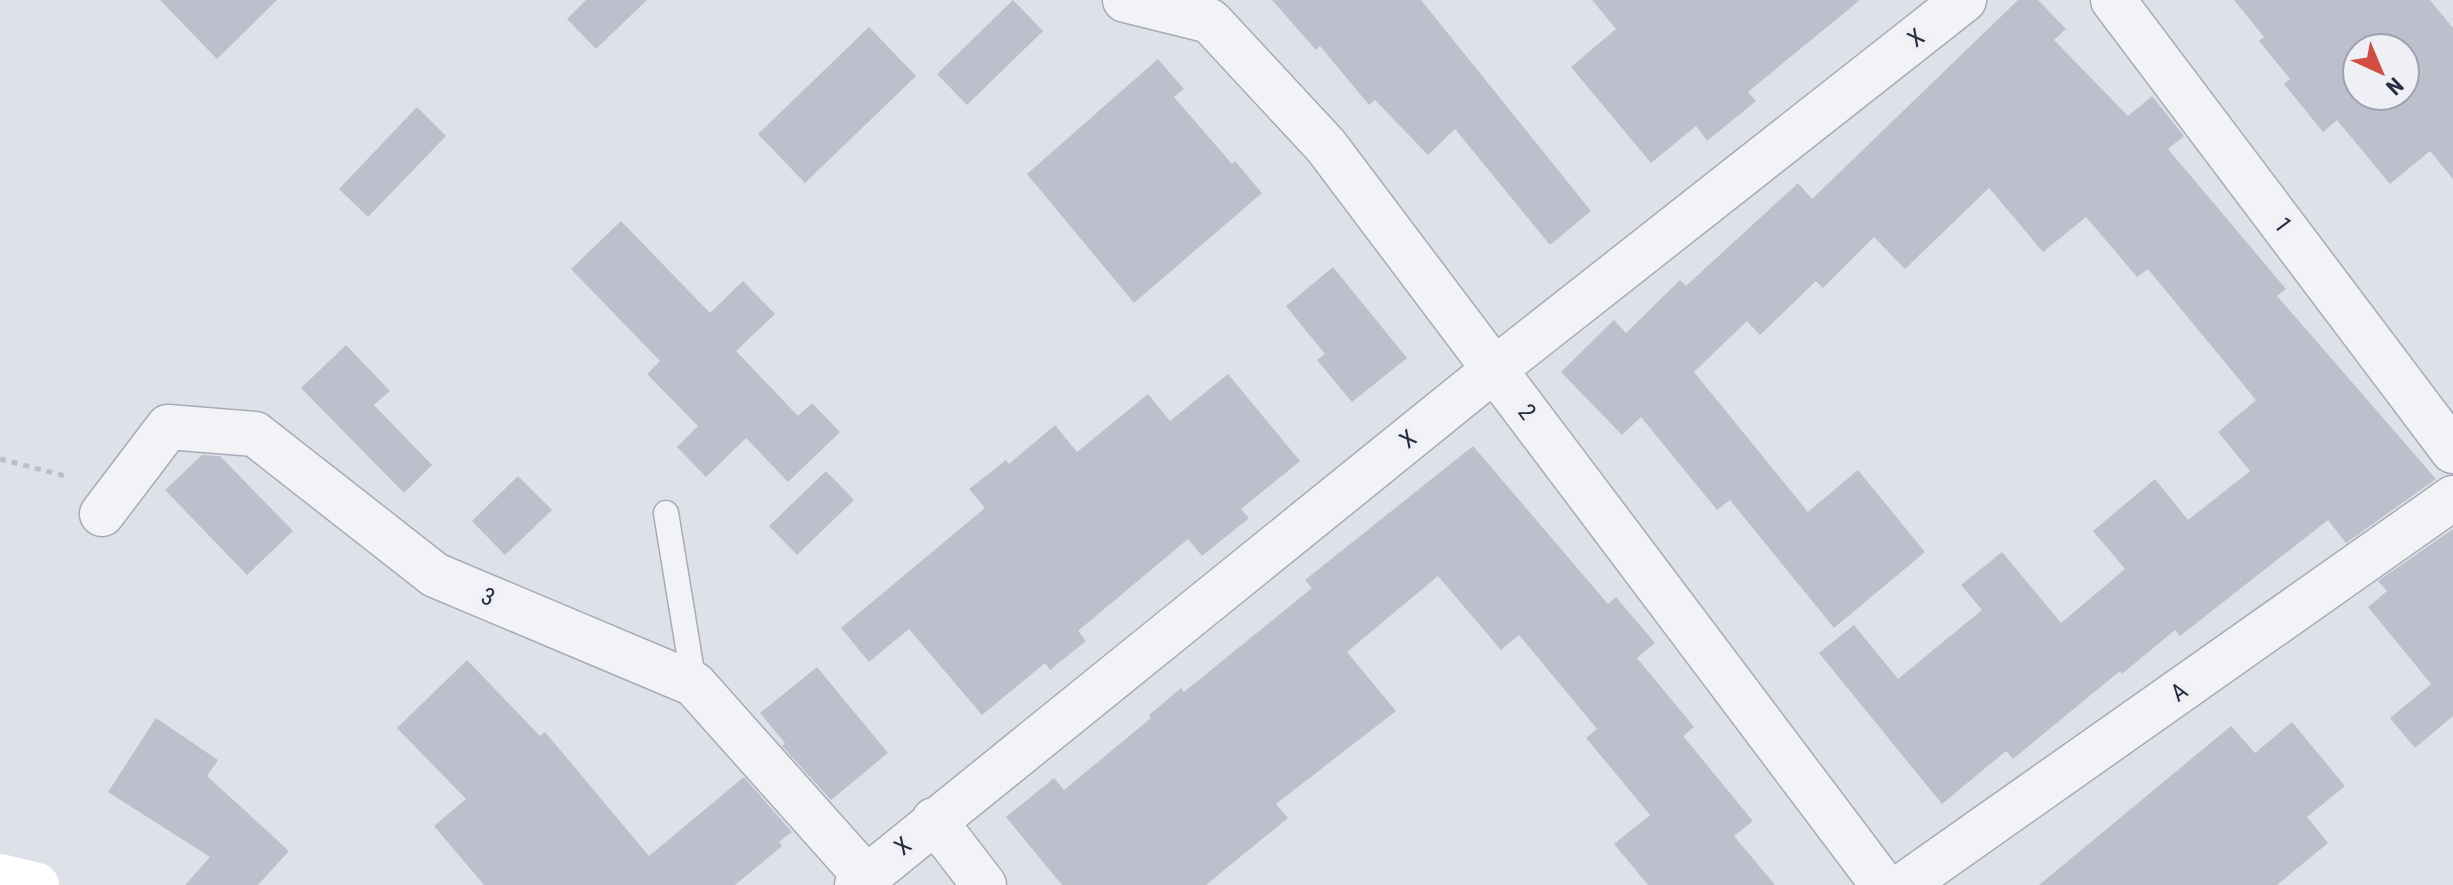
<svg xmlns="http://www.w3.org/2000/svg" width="2453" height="885" viewBox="0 0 2453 885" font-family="'Roboto Condensed',sans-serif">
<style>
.building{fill:#bdbfcc;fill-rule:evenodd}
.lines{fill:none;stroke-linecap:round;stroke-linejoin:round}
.lane-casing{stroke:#a8aab7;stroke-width:27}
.street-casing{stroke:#a8aab7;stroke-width:47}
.path{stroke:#bdbfc8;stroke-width:5;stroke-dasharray:6 6;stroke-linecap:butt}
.lane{stroke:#f2f3f7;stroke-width:24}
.street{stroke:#f2f3f7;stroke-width:44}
.secondary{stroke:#fff;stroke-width:44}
.labels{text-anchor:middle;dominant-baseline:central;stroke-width:7;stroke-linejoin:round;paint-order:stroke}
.street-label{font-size:24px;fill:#282b41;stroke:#eff0f6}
</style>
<rect width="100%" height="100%" fill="#dfe1e9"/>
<!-- building -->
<path class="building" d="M 160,0 L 277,0 L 217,59 Z
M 586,0 L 647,0 L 596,49 L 567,19 Z
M 1013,0 L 1043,31 L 967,105 L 937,74 Z
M 1272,0 L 1421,0 L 1591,211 L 1550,245 L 1455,129 L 1428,155 L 1375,100 L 1369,105 L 1320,46 L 1316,50 Z
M 1592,0 L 1860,0 L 1748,92 L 1756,101 L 1707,141 L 1696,126 L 1651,163 L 1571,67 L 1616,29 Z
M 2018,0 L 2038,0 L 2066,29 L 2054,40 L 2128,116 L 2152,96 L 2184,136 L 2168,149 L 2286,289 L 2277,296 L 2436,479 L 2346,543 L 2328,520 L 2180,636 L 2175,630 L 2122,674 L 2120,671 L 2013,759 L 2006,751 L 1942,804 L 1819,653 L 1854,625 L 1898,679 L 1982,610 L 1961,585 L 2002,552 L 2061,623 L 2125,569 L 2093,531 L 2155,479 L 2188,520 L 2250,471 L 2218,432 L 2256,400 L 2148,269 L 2137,277 L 2086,217 L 2043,252 L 1989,188 L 1905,269 L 1874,237 L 1823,288 L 1816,281 L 1760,335 L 1747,321 L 1694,372 L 1808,512 L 1858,470 L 1925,552 L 1834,628 L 1730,500 L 1717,510 L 1641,417 L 1622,435 L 1561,372 L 1614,320 L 1626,333 L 1680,280 L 1686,286 L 1798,183 L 1812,199 Z
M 2234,0 L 2430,0 L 2453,28 L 2453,179 L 2430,151 L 2390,184 L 2337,120 L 2323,132 L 2284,84 L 2290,79 L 2259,41 L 2264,37 ZM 2357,48 L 2405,48 L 2405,96 L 2357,96 Z
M 869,27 L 916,76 L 805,183 L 758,134 Z
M 1158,59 L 1184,89 L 1174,97 L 1232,164 L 1235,161 L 1262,193 L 1134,303 L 1027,174 Z
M 417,107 L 446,136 L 368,217 L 339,189 Z
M 621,221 L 710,313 L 743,281 L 775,314 L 736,351 L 798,416 L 812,403 L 840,432 L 788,482 L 746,438 L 706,477 L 677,447 L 698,426 L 647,374 L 660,361 L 571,269 Z
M 1333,267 L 1407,358 L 1352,402 L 1317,360 L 1325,354 L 1286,306 Z
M 346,345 L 390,391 L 374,405 L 432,465 L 404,493 L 301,388 Z
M 1228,374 L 1300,461 L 1241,509 L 1249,518 L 1202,556 L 1188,539 L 1078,631 L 1086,641 L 1050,670 L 1045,663 L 982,715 L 909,629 L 869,662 L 841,628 L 985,508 L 969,489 L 1006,460 L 1009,464 L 1055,425 L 1077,452 L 1148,394 L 1170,421 Z
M 1473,446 L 1608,604 L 1616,597 L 1655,643 L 1637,658 L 1694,727 L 1683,736 L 1753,821 L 1734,836 L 1775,885 L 1648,885 L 1614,844 L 1650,815 L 1586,738 L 1597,729 L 1519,635 L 1501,650 L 1438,576 L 1347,652 L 1396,711 L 1276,804 L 1288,818 L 1206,885 L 1062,885 L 1006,817 L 1054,778 L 1064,790 L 1151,718 L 1149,715 L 1181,688 L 1184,692 L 1312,588 L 1305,580 Z
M 202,455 L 220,456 L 293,531 L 247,575 L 165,490 Z
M 826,471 L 854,500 L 797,555 L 769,526 Z
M 518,476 L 552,510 L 505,555 L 472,521 Z
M 2453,529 L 2453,716 L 2415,748 L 2390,718 L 2431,684 L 2368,607 L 2387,591 L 2378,581 Z
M 467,660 L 540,736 L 545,732 L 649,856 L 744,777 L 792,832 L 779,842 L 782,846 L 735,885 L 484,885 L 434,826 L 466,799 L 397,728 Z
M 817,667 L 888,753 L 831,800 L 782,746 L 785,743 L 760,713 Z
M 156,718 L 218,760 L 207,776 L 289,851 L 258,885 L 185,885 L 210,857 L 108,792 Z
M 2292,722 L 2345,786 L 2307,817 L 2328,843 L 2277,885 L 2039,885 L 2231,726 L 2255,753 Z"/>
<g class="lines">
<!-- lane casing -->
<g class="lane-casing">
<path id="lane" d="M 666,513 L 694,684"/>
</g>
<!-- street casing -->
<g class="street-casing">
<path id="street" d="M 1125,0 L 1210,21 L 1326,146 L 1883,885
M 2113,0 L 2453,451
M 102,514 L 168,427 L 255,434 L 435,575 L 694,684 L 866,877
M 934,820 L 984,885
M 857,885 L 1495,369 L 1964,0
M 1904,885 L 2453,498"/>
</g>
<!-- path -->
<path class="path" d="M 0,459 L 69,477"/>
<!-- lane -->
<use href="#lane" class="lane"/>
<!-- street -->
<use href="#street" class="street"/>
<!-- secondary -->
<path class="secondary" d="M 0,876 L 37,885"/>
</g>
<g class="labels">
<!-- street labels -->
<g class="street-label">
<text transform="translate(1916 38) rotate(-38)">X</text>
<text transform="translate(2283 225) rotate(53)">1</text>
<text transform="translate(1527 412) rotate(53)">2</text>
<text transform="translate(1408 439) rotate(-39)">X</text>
<text transform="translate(488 597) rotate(23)">3</text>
<text transform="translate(2179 692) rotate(-35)">A</text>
<text transform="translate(903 846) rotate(-40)">X</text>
</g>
</g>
<!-- north arrow -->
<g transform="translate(2381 72) rotate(136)"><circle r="38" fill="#eff0f6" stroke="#9fa1ae" stroke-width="2"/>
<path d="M0-6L14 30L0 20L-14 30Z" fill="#d24d41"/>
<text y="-12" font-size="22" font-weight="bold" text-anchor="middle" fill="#282b41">N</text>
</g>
</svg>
